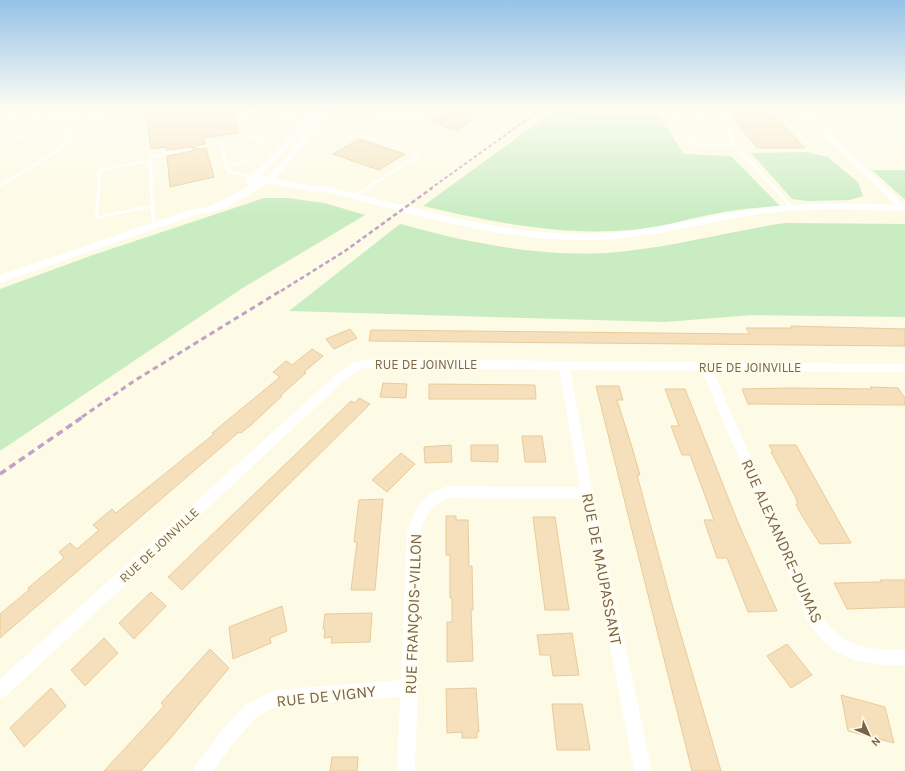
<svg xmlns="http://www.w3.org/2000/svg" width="905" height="771" viewBox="0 0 905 771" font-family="Karla,sans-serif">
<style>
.green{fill:#c9ecc3}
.building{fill:#f5e0bb;stroke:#e8cb9b}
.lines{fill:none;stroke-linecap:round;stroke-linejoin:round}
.lane{fill:#fff;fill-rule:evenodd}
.street{fill:#fff;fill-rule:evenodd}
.secondary{fill:#fff;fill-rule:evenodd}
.rail-far3{stroke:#c0a2c8;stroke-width:2;stroke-dasharray:3.5 2.5;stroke-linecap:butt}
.rail-far2{stroke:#c0a2c8;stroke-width:2.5;stroke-dasharray:4.5 3;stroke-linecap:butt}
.rail-far1{stroke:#c0a2c8;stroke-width:3;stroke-dasharray:5.5 4;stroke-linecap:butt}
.rail{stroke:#c0a2c8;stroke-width:3.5;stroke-dasharray:7 4.5;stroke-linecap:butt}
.labels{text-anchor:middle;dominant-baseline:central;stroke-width:4;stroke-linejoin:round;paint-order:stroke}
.street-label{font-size:13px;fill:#786548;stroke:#fffced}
.near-street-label{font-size:16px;fill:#786548;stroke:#fffced}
</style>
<rect width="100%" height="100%" fill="#fdfae5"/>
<!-- green -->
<path class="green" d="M 558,108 L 584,115 L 658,115 L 684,154 L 731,156 L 780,206 C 758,208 736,209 714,214 C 686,219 659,228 631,230 C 560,236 491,222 423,206 Z
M 807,152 L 828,157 L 858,182 L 863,196 L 850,200 L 808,201 L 792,199 L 751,153 Z
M 872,170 L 905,170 L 905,199 L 903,198 Z
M 264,198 L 288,198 L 324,203 L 365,215 L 241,289 L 0,451 L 0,289 L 93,255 Z
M 785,223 L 905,224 L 905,317 L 752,315 L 665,322 L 289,311 L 400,224 C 473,244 551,260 627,251 C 680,245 732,231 785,223 Z"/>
<!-- building -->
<path class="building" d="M 145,108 L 232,108 L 238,133 L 203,138 L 205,144 L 196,146 L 198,149 L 206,148 L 214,177 L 170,187 L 167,156 L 192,151 L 194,148 L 191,147 L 166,150 L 166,147 L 151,149 Z
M 453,108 L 472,108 L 486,111 L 458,131 L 431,122 Z
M 725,108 L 764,108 L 770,114 L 773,114 L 805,148 L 757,148 Z
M 359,139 L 405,154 L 379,170 L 333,154 Z
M 791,326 L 905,329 L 905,346 L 369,341 L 371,330 L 750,334 L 746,328 L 792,328 Z
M 350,329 L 357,338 L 334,349 L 326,339 Z
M 312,349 L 323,356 L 304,372 L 306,373 L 281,395 L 282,396 L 251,425 L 241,433 L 239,432 L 0,638 L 0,614 L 29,590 L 28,588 L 64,558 L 59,552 L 70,543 L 77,549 L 99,530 L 93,525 L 112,509 L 116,513 L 214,434 L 212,433 L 280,377 L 273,372 L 286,361 L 292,365 Z
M 383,383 L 407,384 L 406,398 L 380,397 Z
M 429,384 L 535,385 L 536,399 L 429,399 Z
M 596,386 L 619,386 L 623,400 L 617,400 L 631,444 L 640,475 L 637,475 L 671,601 L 721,771 L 692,771 Z
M 870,387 L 898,388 L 905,398 L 905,405 L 756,404 L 748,404 L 742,389 L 790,388 L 872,389 Z
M 665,389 L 685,389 L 737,520 L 777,611 L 748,612 L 727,558 L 717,558 L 704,520 L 714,520 L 690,455 L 682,455 L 671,426 L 679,426 Z
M 359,398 L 370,404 L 182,590 L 168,577 L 351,401 L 355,403 Z
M 522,436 L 542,436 L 546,462 L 525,462 Z
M 451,445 L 452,462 L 425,463 L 424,447 Z
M 471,445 L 498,445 L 498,462 L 471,461 Z
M 769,445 L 796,445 L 851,543 L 820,544 L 801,514 L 796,504 L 798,504 L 795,496 L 771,452 L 773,452 Z
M 401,453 L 415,464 L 387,492 L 372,480 Z
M 383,499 L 375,590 L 351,590 L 357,542 L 354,542 L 359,500 Z
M 446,516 L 456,516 L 456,520 L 468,520 L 469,566 L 472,566 L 473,610 L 471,610 L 473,661 L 447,662 L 447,622 L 452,622 L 452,598 L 450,598 L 450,555 L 446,555 Z
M 533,517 L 555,517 L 569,610 L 545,610 Z
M 880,580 L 905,580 L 905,607 L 847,609 L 834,583 L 881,582 Z
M 151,592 L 166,606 L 134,639 L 119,623 Z
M 282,606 L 287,631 L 270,638 L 271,643 L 233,659 L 229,627 Z
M 372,613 L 370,642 L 331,643 L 332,637 L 324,638 L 325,629 L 323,629 L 325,614 Z
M 572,633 L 579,675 L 553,676 L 550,655 L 540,655 L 537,635 Z
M 104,638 L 118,653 L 85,686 L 71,670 Z
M 787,644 L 812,675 L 791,688 L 767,656 Z
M 210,649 L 229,668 L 169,740 L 141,771 L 104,771 L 164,706 L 161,703 Z
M 51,688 L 66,706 L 24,747 L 10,728 Z
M 476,688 L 479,732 L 477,732 L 477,738 L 462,738 L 462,732 L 447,733 L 446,689 Z
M 841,695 L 885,707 L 894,743 L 848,731 Z
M 552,704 L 582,704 L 590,750 L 557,750 Z
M 332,757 L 358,757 L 357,771 L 330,771 Z"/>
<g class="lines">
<!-- lane -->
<path class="lane" d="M 12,108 L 14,108 L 9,124 L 31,121 L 33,108 L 35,108 L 34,120 L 54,117 L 55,108 L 57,108 L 57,117 L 76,114 L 77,108 L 79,108 L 79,115 L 77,120 L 134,110 L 135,111 L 76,122 L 69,140 L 62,150 L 0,187 L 0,184 L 60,148 L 65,140 L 69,131 L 0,141 L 0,139 L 70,129 L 75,116 L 0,127 L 0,125 L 6,124 Z
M 240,108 L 242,108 L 253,137 L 266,137 L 270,132 L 270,124 L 281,122 L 287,116 L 285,108 L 287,108 L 291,116 L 283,124 L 273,126 L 273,133 L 245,163 L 229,166 L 230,170 L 232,171 L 256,177 L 256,179 L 255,179 L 230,173 L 227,171 L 224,165 L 220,144 L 199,148 L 197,147 L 250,137 ZM 252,139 L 264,139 L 243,161 L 228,164 L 223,144 Z
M 359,108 L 361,108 L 360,110 L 413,116 L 427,108 L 430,108 L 414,118 L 357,112 Z
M 585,108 L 594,109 L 694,109 L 695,108 L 697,109 L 714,109 L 714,108 L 716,108 L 730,125 L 735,145 L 755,164 L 794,208 L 791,209 L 753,166 L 732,146 L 700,146 L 691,144 L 671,111 L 594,111 ZM 674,111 L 695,111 L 717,144 L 700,144 L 693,142 ZM 698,111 L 716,111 L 726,125 L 731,144 L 720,144 Z
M 310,131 L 366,136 L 385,140 L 421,155 L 355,197 L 354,197 L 354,195 L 416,155 L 383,142 L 366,138 L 311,133 L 310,133 Z
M 191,148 L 192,148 L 192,150 L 156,156 L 152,159 L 155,227 L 154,227 L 152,226 L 151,208 L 95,219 L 98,169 L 148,160 L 149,158 L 154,154 ZM 148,162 L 151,205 L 98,216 L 101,171 Z"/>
<!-- street -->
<path class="street" d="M 796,108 L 802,108 L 905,205 L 905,210 L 901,210 Z
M 373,359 L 905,364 L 905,372 L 713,371 L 819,614 C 846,648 863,650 905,649 L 905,665 C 861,666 836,661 809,624 L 702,371 L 570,370 L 593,493 L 652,771 L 634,771 L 582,499 L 448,498 C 431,505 425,516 421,533 L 418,688 L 415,771 L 397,771 L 400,697 L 277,706 L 257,717 L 234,742 L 213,771 L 193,771 L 196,765 L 222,730 L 245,705 L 276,690 L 401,680 L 407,533 L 412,518 L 420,503 L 429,494 L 448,486 L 580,487 L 559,370 L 373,367 L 361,369 L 345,380 L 6,696 L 0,698 L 0,679 L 337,374 L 354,362 Z"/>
<!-- secondary -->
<path class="secondary" d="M 316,108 L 324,108 L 262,176 L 265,177 L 272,172 L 327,108 L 335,108 L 275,179 L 313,186 L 326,186 C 412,207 498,234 587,234 C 644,233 698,217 754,209 C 804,201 855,204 905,205 L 905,211 C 855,210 804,207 754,215 C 698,224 644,240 587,240 C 498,241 412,214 326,192 L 313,192 L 268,183 C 247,196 223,214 198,214 L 0,283 L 0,275 L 193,209 L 205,208 L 228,198 L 257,181 L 249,185 L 244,182 L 258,170 Z"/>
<!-- rail-far3 -->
<path class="rail-far3" d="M 430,189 L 543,108"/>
<!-- rail-far2 -->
<path class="rail-far2" d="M 281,291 L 345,251 L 432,188"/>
<!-- rail-far1 -->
<path class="rail-far1" d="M 82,417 L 134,381 L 282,290"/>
<!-- rail -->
<path class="rail" d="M 0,474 L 84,416"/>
</g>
<!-- sky -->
<linearGradient id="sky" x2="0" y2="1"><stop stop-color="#95c2e8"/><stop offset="0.5" stop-color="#fefdf3"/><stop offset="1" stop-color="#fefdf3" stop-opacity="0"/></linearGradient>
<rect width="905" height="216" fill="url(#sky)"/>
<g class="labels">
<!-- street labels -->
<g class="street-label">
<text x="426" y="364">RUE DE JOINVILLE</text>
<text x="750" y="367">RUE DE JOINVILLE</text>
<text transform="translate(159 545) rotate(-43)">RUE DE JOINVILLE</text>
</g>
<!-- near-street labels -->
<g class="near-street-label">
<text transform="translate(782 541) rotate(66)">RUE ALEXANDRE-DUMAS</text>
<text transform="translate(602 569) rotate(79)">RUE DE MAUPASSANT</text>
<text transform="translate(413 614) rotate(-88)">RUE FRANÇOIS-VILLON</text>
<text transform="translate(326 696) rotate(-6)">RUE DE VIGNY</text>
</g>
</g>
<!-- north arrow -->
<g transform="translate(869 735) rotate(134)" stroke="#fffced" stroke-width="3" paint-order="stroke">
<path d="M0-3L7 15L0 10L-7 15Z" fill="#786548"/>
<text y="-6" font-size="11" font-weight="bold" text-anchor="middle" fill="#786548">N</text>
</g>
</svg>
